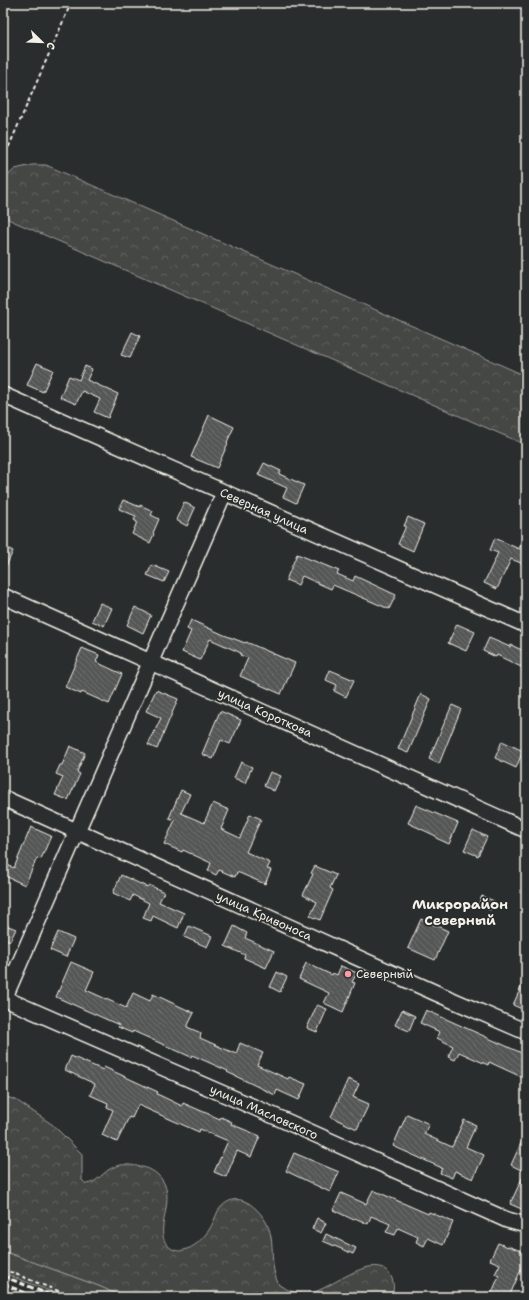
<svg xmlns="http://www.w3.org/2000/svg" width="529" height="1300" viewBox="0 0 529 1300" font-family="'Shantell Sans',sans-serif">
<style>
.grass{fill:url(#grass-tufts);stroke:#9c9c96}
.forest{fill:url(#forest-crowns);stroke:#9c9c96}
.building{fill:url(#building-back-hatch);stroke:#f4f1e8}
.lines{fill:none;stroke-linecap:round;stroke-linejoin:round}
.minor-casing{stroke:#f4f1e8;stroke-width:18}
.path{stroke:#f4f1e8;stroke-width:2;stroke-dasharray:4 3;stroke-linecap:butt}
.minor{stroke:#2a2d2e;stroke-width:15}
.rail{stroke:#f4f1e8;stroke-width:3;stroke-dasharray:6 3;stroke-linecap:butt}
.poi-dot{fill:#ff9aa2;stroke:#2a2d2e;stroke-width:1.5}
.labels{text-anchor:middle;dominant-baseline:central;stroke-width:3.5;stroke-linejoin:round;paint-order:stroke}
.street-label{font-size:12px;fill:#f4f1e8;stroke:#2a2d2e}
.poi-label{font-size:12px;fill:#f4f1e8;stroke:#2a2d2e;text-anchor:start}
.quarter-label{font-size:14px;font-weight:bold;fill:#f4f1e8;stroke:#2a2d2e}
</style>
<defs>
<pattern id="grass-tufts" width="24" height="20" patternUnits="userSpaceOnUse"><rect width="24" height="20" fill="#444645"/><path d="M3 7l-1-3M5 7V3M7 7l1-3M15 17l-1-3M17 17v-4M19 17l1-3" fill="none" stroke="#606160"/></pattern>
<pattern id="forest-crowns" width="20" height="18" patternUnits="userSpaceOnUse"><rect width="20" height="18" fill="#444645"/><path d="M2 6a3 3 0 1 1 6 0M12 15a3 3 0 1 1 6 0" fill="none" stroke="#606160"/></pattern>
<pattern id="building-back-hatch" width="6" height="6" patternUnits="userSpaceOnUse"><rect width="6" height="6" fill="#555756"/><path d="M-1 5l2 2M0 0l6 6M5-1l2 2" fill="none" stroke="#6e706e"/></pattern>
</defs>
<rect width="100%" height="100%" fill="#2a2d2e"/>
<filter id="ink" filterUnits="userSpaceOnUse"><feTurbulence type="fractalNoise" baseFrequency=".025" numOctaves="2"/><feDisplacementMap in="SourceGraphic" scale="8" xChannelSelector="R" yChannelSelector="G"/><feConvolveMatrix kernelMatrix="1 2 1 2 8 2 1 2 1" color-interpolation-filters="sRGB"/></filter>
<g filter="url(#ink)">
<!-- grass -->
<path class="grass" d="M 3,1251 L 99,1286 L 123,1297 L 65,1297 L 3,1273 Z"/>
<!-- forest -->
<path class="forest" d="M 32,165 L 46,165 L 526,376 L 526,445 L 10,220 L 3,214 L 3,180 L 15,169 Z
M 3,1096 L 16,1100 L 53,1125 L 82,1154 L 82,1180 L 86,1184 C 98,1183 103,1171 114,1167 C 121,1163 133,1165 141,1167 C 146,1167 152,1170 157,1174 C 183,1197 147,1234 172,1249 C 178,1252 181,1251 187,1249 C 196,1246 203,1238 209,1230 C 213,1224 215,1217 218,1211 C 229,1195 244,1197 256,1209 C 282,1234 265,1258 279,1285 C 289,1291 298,1295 311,1293 C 330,1289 370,1254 387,1271 C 390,1274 392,1277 393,1282 C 394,1286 393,1292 393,1297 L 123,1297 L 99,1286 L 3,1251 Z"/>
<!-- building -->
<path class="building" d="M 132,332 L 140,336 L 130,358 L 121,355 Z
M 37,363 L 53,370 L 43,392 L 27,385 Z
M 85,366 L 92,369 L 87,380 L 118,394 L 108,418 L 94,412 L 100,399 L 82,391 L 76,404 L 60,397 L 69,376 L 79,380 Z
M 209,415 L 234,427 L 227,442 L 228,443 L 217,468 L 191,457 Z
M 264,463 L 281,471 L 279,474 L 304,485 L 296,503 L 283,497 L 287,488 L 258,475 Z
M 123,500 L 140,507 L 140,505 L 153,511 L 151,515 L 159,519 L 153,533 L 154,534 L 150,543 L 132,534 L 137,522 L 134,520 L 136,516 L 119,509 Z
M 184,502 L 195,508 L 187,526 L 176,520 Z
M 408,517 L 424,524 L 413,551 L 398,544 L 406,526 L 404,526 Z
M 526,534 L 526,565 L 511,559 L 497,589 L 484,583 L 498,553 L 490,550 L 495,538 L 519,549 Z
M 3,546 L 13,551 L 3,573 Z
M 297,554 L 339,571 L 337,574 L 353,581 L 355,576 L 396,595 L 389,609 L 333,585 L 331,589 L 302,576 L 298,585 L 286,580 Z
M 152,565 L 169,572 L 164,582 L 147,575 Z
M 100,603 L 112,608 L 104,626 L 92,621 Z
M 135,607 L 151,615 L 143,633 L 127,625 Z
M 191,620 L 224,635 L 245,643 L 246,642 L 295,663 L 281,694 L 240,676 L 248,658 L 240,655 L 241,653 L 210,639 L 200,660 L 182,652 L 191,631 L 187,629 Z
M 457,624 L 475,632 L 466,651 L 448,643 Z
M 489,638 L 510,647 L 511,645 L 526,652 L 526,656 L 521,667 L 497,655 L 496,657 L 483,651 Z
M 82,648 L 99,655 L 96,662 L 122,674 L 109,704 L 82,692 L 81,694 L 65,687 Z
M 330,670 L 354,680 L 346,697 L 334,691 L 337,685 L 326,680 Z
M 156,690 L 178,699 L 157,749 L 148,745 L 161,718 L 146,711 Z
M 421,694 L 431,699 L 408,753 L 398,749 Z
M 452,705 L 461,709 L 439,764 L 429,759 Z
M 220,711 L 241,720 L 230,744 L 221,740 L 213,759 L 202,754 Z
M 502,741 L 523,751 L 516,768 L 495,758 Z
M 70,746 L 85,753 L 77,772 L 80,774 L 68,800 L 55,795 L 63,777 L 56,774 L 60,765 L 62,765 Z
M 241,762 L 252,767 L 245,783 L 234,778 Z
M 270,772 L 281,776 L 274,791 L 264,786 Z
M 181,790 L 190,794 L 181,813 L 204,823 L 213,803 L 229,810 L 221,829 L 240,838 L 250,814 L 261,819 L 246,852 L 270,863 L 267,869 L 271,870 L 265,884 L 237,872 L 235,877 L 219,870 L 216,875 L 208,871 L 211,863 L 183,850 L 182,852 L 164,844 L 175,820 L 169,818 Z
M 416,805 L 458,823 L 449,844 L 436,838 L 436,836 L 408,823 Z
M 31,827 L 51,836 L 41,859 L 37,858 L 25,885 L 3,875 L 3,863 L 14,868 Z
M 473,830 L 487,837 L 478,856 L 464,850 Z
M 315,866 L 336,875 L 330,888 L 333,890 L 320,920 L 310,916 L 317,902 L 303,895 L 313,874 L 311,873 Z
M 121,875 L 147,887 L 149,885 L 164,892 L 159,902 L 184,913 L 178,928 L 153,916 L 151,921 L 143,918 L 149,903 L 133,895 L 130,901 L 113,893 Z
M 482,896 L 494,901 L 490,910 L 478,905 Z
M 421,919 L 448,931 L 435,960 L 408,948 Z
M 3,924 L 16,929 L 10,941 L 3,938 Z
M 189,926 L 212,936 L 207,947 L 184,937 Z
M 234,926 L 247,933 L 245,938 L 274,951 L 266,968 L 244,958 L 245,955 L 225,946 Z
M 58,932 L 74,939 L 66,957 L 50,950 Z
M 71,962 L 94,972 L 86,990 L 126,1008 L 133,993 L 150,1001 L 153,994 L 194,1013 L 187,1027 L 201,1033 L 200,1038 L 236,1054 L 240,1043 L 263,1053 L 257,1065 L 288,1079 L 289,1077 L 306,1084 L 299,1100 L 277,1090 L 275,1095 L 227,1072 L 228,1071 L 192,1055 L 191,1057 L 133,1031 L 132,1033 L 118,1027 L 119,1025 L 56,997 Z
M 306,963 L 332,975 L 333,973 L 337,975 L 341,966 L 357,973 L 352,982 L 355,983 L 343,1012 L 324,1003 L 329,993 L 299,979 Z
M 277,972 L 287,977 L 280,992 L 270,987 Z
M 526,976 L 526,1005 L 524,1010 L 513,1005 Z
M 317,1005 L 327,1009 L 317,1032 L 307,1028 Z
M 402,1010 L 415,1016 L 409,1031 L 395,1025 Z
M 426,1010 L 526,1055 L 526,1079 L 489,1062 L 488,1065 L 459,1052 L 455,1060 L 448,1057 L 453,1046 L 437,1038 L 440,1032 L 420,1023 Z
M 71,1056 L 103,1070 L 104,1067 L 158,1092 L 157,1094 L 182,1106 L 183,1103 L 220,1119 L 221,1117 L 232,1122 L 231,1124 L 260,1136 L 251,1157 L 237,1151 L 226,1177 L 214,1172 L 228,1141 L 200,1129 L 199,1132 L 138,1105 L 132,1118 L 129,1117 L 117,1142 L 102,1135 L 113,1110 L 107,1107 L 108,1103 L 90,1095 L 95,1084 L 65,1070 Z
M 348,1079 L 359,1084 L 353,1097 L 369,1104 L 357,1129 L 331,1117 Z
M 407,1114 L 429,1124 L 424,1134 L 452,1147 L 464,1120 L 476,1125 L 466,1147 L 484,1155 L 473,1179 L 455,1171 L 452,1178 L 440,1173 L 442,1168 L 393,1146 Z
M 526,1132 L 526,1204 L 524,1210 L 510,1204 L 525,1172 L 511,1165 Z
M 294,1153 L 339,1172 L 330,1192 L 286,1171 Z
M 373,1190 L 428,1214 L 429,1212 L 453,1222 L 443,1245 L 428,1238 L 424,1246 L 416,1242 L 418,1237 L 398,1228 L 395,1235 L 386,1232 L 390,1224 L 371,1216 L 368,1224 L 355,1218 L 354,1220 L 333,1210 L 341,1193 L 366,1204 Z
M 317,1218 L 326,1223 L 321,1233 L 312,1229 Z
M 326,1234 L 356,1248 L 353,1254 L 323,1241 Z
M 498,1243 L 508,1247 L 508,1246 L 526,1253 L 526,1258 L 509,1297 L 490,1297 L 499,1276 L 495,1274 L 500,1264 L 490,1260 Z"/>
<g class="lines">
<!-- minor casing -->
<g class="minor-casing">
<path id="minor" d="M 3,395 L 526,625
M 3,596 L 526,830
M 3,798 L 436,993 L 526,1032
M 3,998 L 272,1115 L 507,1220 L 522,1224 L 526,1224
M 4,999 L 224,493"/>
</g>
<!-- path -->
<path class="path" d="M 3,160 L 71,3
M 3,1269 L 73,1297"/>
<!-- minor -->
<use href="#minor" class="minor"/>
<!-- rail -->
<path class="rail" d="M 3,1276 L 55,1297
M 3,1284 L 36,1297"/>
</g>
</g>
<!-- markers -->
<circle class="poi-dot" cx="348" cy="974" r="4"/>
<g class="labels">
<!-- street labels -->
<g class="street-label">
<text transform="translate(264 511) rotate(24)">Северная улица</text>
<text transform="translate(265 713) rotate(24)">улица Короткова</text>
<text transform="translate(264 916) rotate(24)">улица Кривоноса</text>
<text transform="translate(264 1112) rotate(24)">улица Масловского</text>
</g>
<!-- poi labels -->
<g class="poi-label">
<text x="356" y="974">Северный</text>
</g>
<!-- quarter labels -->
<g class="quarter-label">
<text x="460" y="904">Микрорайон<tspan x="460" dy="16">Северный</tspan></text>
</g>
</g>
<!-- margin -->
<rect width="529" height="1300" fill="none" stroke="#2a2d2e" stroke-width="16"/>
<rect x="8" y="8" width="513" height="1284" fill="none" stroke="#f4f1e8" stroke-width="1.5" filter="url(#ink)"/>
<!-- north arrow -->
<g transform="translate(42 42) rotate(113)" stroke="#2a2d2e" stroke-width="3" paint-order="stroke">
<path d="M0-3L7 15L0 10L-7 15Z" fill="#f4f1e8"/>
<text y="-6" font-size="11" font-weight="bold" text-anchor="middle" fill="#f4f1e8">С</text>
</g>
</svg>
